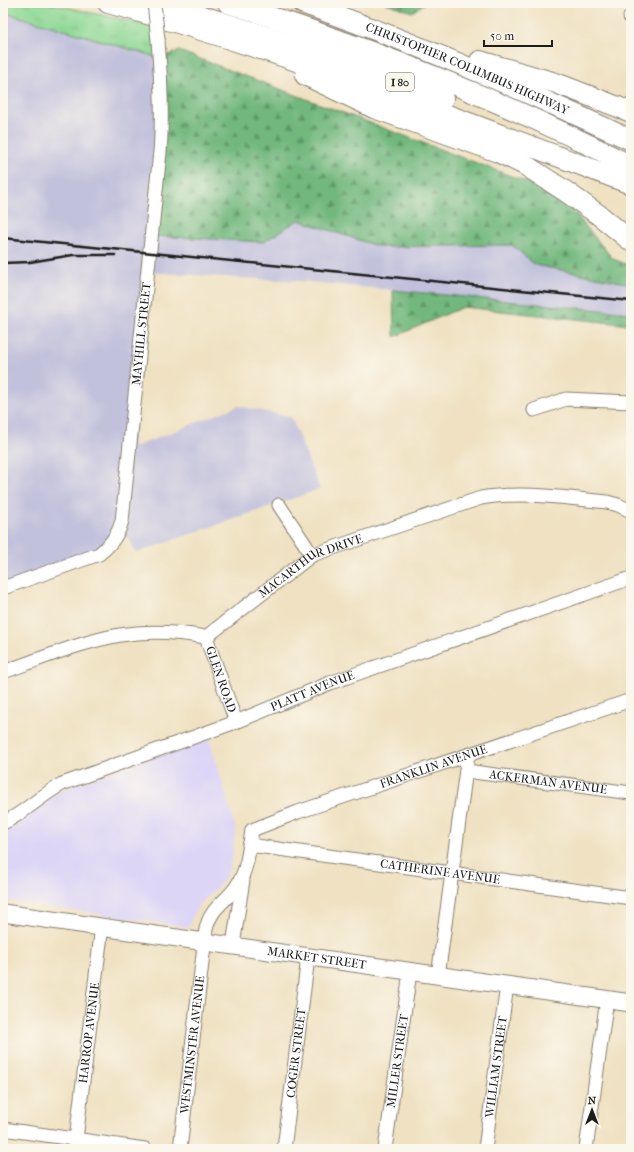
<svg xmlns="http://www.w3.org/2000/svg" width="634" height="1152" viewBox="0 0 634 1152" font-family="'IM FELL French Canon',serif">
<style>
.built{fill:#ddd5f6}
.industrial{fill:#c2c1dc}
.grass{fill:url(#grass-tufts);stroke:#557a58}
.forest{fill:url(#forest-firs);stroke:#476a4d}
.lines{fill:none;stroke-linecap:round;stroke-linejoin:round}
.minor-casing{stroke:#867e6e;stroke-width:15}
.major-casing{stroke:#867e6e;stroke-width:19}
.highway-casing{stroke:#867e6e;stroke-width:22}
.minor{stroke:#fff;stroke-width:13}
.major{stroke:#fff;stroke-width:17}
.highway{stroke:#fff;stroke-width:20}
.rail{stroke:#1c1c1c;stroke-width:2.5}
.minor-bridge-casing{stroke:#867e6e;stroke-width:15;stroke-linecap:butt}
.minor-bridge{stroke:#fff;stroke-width:13}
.labels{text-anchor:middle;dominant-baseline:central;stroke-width:3;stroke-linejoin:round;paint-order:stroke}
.shield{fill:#fbf7ec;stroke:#5f5e5a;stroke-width:1}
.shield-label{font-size:11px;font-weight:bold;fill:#1c1c1c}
.street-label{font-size:12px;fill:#1c1c1c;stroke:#fbf7ec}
</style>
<defs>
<pattern id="grass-tufts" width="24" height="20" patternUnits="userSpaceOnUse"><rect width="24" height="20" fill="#8ed894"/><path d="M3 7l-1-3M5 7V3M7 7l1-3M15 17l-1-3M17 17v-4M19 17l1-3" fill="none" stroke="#7ab97f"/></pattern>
<pattern id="forest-firs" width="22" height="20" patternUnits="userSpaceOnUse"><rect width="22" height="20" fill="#72b87e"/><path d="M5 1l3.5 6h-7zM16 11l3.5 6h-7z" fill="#5d9566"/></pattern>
</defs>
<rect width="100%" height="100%" fill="#fbf7ec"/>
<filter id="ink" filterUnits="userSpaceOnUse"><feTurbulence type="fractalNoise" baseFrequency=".025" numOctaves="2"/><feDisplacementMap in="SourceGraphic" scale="8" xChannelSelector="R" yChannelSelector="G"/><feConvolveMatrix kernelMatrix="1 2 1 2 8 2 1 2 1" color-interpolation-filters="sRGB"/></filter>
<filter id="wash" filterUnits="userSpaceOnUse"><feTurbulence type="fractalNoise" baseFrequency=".012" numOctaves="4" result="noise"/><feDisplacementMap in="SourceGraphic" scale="16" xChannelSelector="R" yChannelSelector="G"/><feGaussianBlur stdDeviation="0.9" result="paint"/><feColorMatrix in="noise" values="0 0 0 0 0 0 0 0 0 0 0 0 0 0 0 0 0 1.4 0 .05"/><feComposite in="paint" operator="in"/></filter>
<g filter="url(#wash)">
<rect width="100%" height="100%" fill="#efe1c1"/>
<!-- built -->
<path class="built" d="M 209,738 L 236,830 L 230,867 L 224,880 L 198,906 L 188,927 L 3,900 L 3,831 L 14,827 L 60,790 Z"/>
<!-- industrial -->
<path class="industrial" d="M 3,12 L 160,58 L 264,242 L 298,220 L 380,247 L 512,245 L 535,265 L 631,284 L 631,313 L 299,281 L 237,278 L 150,272 L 132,448 L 238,406 L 291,417 L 320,489 L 136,553 L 122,529 L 102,553 L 3,589 Z"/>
<!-- grass -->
<path class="grass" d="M 3,3 L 47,3 L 157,27 L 160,58 L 3,12 Z"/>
<!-- forest -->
<path class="forest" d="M 385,3 L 425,3 L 412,12 Z
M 179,51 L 559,194 L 613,259 L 631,266 L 631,284 L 535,265 L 512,245 L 380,247 L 298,220 L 264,242 L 154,236 L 160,58 Z
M 393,290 L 631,313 L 631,325 L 463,307 L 394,337 Z"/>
</g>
<g filter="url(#ink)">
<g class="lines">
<!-- minor casing -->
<g class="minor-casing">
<g id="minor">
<path d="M 630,17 L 631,16"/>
<path d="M 534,410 L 566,399 L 631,402"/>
<path d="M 279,505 L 312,555"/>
<path id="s1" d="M 3,588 L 99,554 C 111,545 118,535 122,521 L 160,152 C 163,114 161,78 158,40"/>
<path id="s2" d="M 206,637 L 236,722"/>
<path id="s3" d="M 3,672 C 41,659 80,642 120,635 C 149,630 178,632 206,637 L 312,555 L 481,498 C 522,491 565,498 607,502 L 618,505 L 631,511"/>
<path id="s4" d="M 466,771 L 631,793"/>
<path id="s5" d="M 3,823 C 24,813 40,796 62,784 L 236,722 L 330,683 L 631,578"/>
<path id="s6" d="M 249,845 L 631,898"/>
<path d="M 233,945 L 243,880"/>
<path d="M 438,976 L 468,755"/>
<path d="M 3,1129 L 145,1149"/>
<path id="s7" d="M 76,1139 L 102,926"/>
<path id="s8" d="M 180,1149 L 206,929 C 211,906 228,901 238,884 C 248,868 249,848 252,830 L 298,812 L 631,700"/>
<path id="s9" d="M 284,1149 L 308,957"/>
<path id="s10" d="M 385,1149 L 410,972"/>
<path id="s11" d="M 485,1149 L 507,985"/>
<path d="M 586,1149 L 607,999"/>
</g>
</g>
<!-- major casing -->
<g class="major-casing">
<g id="major">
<path id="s12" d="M 3,913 L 631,1003"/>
</g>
</g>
<!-- highway casing -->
<g class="highway-casing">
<g id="highway">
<path d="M 108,3 C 286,51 458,119 631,184"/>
<path d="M 161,3 L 310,50 L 443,99"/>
<path d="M 228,3 C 366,46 503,100 631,166"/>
<path id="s13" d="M 302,3 C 414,42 524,90 631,140"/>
<path d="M 480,61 L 556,83 L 631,112"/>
<path d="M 305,75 L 374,108 L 498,152 L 525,165 L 565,191 L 599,215 L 631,241"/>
</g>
</g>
<!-- minor -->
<use href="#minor" class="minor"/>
<!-- major -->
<use href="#major" class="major"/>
<!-- highway -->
<use href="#highway" class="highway"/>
<!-- rail -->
<path class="rail" d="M 3,238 L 631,301
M 3,263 L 30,262 L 73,255 L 115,255"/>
<!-- minor-bridge casing -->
<g class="minor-bridge-casing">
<path id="minor-bridge" d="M 154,3 L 158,40"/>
</g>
<!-- minor-bridge -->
<use href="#minor-bridge" class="minor-bridge"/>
</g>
</g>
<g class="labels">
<!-- shield labels -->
<rect class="shield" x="386" y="73" width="28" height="18" rx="3"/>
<g class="shield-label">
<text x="400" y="82">I 80</text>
</g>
<!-- street labels -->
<g class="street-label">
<text stroke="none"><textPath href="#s13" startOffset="178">CHRISTOPHER COLUMBUS HIGHWAY</textPath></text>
<text stroke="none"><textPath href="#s1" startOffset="331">MAYHILL STREET</textPath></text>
<text stroke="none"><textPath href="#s3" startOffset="337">MACARTHUR DRIVE</textPath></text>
<text stroke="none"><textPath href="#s2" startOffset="45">GLEN ROAD</textPath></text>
<text stroke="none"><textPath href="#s5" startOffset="338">PLATT AVENUE</textPath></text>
<text stroke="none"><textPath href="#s8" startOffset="526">FRANKLIN AVENUE</textPath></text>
<text stroke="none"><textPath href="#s4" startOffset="83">ACKERMAN AVENUE</textPath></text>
<text stroke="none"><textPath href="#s6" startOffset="193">CATHERINE AVENUE</textPath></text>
<text stroke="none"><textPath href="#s12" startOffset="317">MARKET STREET</textPath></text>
<text stroke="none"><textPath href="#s7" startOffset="107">HARROP AVENUE</textPath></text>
<text stroke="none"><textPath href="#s8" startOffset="105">WESTMINSTER AVENUE</textPath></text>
<text stroke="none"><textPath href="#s9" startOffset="97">COGER STREET</textPath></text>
<text stroke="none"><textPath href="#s10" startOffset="89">MILLER STREET</textPath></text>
<text stroke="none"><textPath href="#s11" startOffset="83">WILLIAM STREET</textPath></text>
</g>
</g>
<!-- margin -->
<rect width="634" height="1152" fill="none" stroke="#fbf7ec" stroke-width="16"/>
<!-- north arrow -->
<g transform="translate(592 1110)" stroke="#fbf7ec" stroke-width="3" paint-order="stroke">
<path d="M0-3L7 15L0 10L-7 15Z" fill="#1c1c1c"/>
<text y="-6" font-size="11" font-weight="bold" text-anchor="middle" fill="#1c1c1c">N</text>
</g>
<!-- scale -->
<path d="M484 40v6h68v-6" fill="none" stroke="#1c1c1c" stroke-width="2"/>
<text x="490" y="40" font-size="12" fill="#1c1c1c" stroke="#fbf7ec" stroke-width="3" paint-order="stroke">50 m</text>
</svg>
